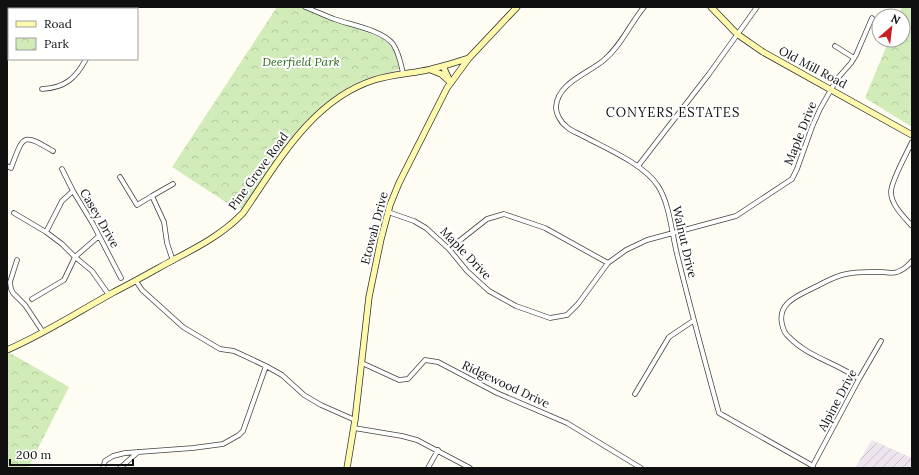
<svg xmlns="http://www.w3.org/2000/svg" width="919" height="475" viewBox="0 0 919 475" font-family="Lora,serif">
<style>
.industrial{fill:url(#industrial-furrows)}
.park{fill:url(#park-crowns)}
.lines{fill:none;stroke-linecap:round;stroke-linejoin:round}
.street-casing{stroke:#434343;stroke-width:5.5}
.secondary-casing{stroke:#323232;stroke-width:7}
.street{stroke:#fff;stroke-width:4}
.secondary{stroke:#fff9ae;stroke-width:5.5}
.labels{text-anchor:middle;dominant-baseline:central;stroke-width:4;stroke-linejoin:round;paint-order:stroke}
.park-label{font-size:12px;font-style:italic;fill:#2a6c1b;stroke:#fff}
.street-label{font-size:12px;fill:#101010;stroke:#fff}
.neighbourhood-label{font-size:13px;letter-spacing:1px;fill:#101010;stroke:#fff}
</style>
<defs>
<pattern id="industrial-furrows" width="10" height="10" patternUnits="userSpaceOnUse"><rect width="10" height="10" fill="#eee4ee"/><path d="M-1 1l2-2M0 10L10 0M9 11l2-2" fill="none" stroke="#cbc3cb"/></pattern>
<pattern id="park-crowns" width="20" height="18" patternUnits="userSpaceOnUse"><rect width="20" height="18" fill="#d2ecb9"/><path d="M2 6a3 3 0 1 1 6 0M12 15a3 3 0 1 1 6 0" fill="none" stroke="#b3c99e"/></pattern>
</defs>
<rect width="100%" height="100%" fill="#fffdf3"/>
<!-- industrial -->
<path class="industrial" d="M 872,440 L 912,458 L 912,468 L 855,468 Z"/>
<!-- park -->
<path class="park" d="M 277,7 L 299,7 L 382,38 C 393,46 397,56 399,69 C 392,73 383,74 376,76 C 367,78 358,82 350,86 C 301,115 273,164 242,209 L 224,201 L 172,167 Z
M 902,7 L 908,7 L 912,9 L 912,127 L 865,98 L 889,40 L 903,40 L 903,16 L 899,16 Z
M 10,353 L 69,387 L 28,468 L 7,468 L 7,355 Z"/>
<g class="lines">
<!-- street casing -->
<g class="street-casing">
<path id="street" d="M 305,7 C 315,11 324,15 334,19 C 351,25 382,30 393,44 C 399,53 401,64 403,73
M 644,7 C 630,24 621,46 604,60 C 589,73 557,83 556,107 C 556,114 561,123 567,127 C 571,131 578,133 583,136 C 605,148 644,164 658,186 C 670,204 672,236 678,258 C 691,310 705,362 719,413 L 813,466
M 114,9 L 116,7
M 7,10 L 8,7
M 835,46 L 854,58
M 42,89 C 65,88 76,78 86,59
M 912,142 C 907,153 891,181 891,192 C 891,205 904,217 912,226
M 7,166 L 11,168 C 24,134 22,133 53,151
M 638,166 L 709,74 L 757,7
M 62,169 L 73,191 L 93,224 L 121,278
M 120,177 L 137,205 L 152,196
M 388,212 L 414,221 L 426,228 L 449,249 L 467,271 L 489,291 L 516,306 L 550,318 L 567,315 L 578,304 L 608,263 L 626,250 L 647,240 L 736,216 L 792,179 L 797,169 L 812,127 L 820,109 L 837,79 L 851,63 L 856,55 L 872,18
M 14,213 L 46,232 L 62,244 L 75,257 L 92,271 L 109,295
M 46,232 L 62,201 L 73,191
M 449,249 L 487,219 L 504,214 L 545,228 L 608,263
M 17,260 L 10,282 L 11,289 L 13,293 L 25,305 L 43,332
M 173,261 L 167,243 L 164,222 L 152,196 L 173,184
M 136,281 L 142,290 L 183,327 L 220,349 L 234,351 L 266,366 L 282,375 L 304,395 L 321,405 L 355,420
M 32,299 L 64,280 L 75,257 L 99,236
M 362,363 L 399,380 L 408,379 L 425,360 L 438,362 L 497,393 L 567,423 L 641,468
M 859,379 C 837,363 808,357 789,337 C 785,334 783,329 782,324 C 777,302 800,295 815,287 C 825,282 835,276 846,274 C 858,271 870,272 882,272 C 887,272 893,274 897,272 C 903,270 908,266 912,261
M 635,394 L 669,337 L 693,321
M 354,428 L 402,436 L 417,440 L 470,468
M 812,467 L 859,379 L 881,341
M 103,468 L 105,461 L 113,456 L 125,453 L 193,448 L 223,444 L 239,435 L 243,431 L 266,366
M 120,468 L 138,452
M 428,468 L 438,450"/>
</g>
<!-- secondary casing -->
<g class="secondary-casing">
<path id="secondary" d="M 711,7 L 737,34 L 763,52 L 912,135
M 443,66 L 450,82
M 431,70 L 441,74 L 450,82
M 7,350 C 44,334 78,312 114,292 C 134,282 153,271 173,260 C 198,247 223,234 243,213 C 278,162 312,100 374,80 C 390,75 406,74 422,71 C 438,68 453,63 469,58
M 347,468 L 355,420 L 369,297 L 381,239 L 390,205 L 399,183 L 447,88 L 469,58 L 517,7"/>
</g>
<!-- street -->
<use href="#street" class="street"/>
<!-- secondary -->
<use href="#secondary" class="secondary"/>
</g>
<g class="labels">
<!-- park labels -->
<g class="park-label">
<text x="301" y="61">Deerfield Park</text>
</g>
<!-- street labels -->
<g class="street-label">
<text transform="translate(813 67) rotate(28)">Old Mill Road</text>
<text transform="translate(800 133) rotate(-68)">Maple Drive</text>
<text transform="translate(258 171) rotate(-54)">Pine Grove Road</text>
<text transform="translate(100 218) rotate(60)">Casey Drive</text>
<text transform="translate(374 228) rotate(-75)">Etowah Drive</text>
<text transform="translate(685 242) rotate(77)">Walnut Drive</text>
<text transform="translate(466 253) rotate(46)">Maple Drive</text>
<text transform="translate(506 384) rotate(25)">Ridgewood Drive</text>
<text transform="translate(837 400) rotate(-62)">Alpine Drive</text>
</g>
<!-- neighbourhood labels -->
<g class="neighbourhood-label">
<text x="673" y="112">CONYERS ESTATES</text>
</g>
</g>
<!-- border -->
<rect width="919" height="475" fill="none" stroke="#101010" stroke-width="16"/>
<!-- legend -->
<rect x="8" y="8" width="130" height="52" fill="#ffffff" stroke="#9f9f9f"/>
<rect x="16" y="21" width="20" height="6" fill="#fff9ae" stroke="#9f9f9f"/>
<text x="44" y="28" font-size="12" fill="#101010">Road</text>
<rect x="16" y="38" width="20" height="12" fill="url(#park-crowns)" stroke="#9f9f9f"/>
<text x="44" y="48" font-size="12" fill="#101010">Park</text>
<!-- north arrow -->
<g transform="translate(891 28) rotate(28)"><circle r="19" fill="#ffffff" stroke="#9f9f9f"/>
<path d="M0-3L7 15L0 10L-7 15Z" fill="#c91f22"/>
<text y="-6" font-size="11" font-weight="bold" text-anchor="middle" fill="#101010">N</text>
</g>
<!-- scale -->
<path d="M10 459v6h123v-6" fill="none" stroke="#101010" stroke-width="2"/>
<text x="16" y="459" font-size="12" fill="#101010" stroke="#ffffff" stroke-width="3" paint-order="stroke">200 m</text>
</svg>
